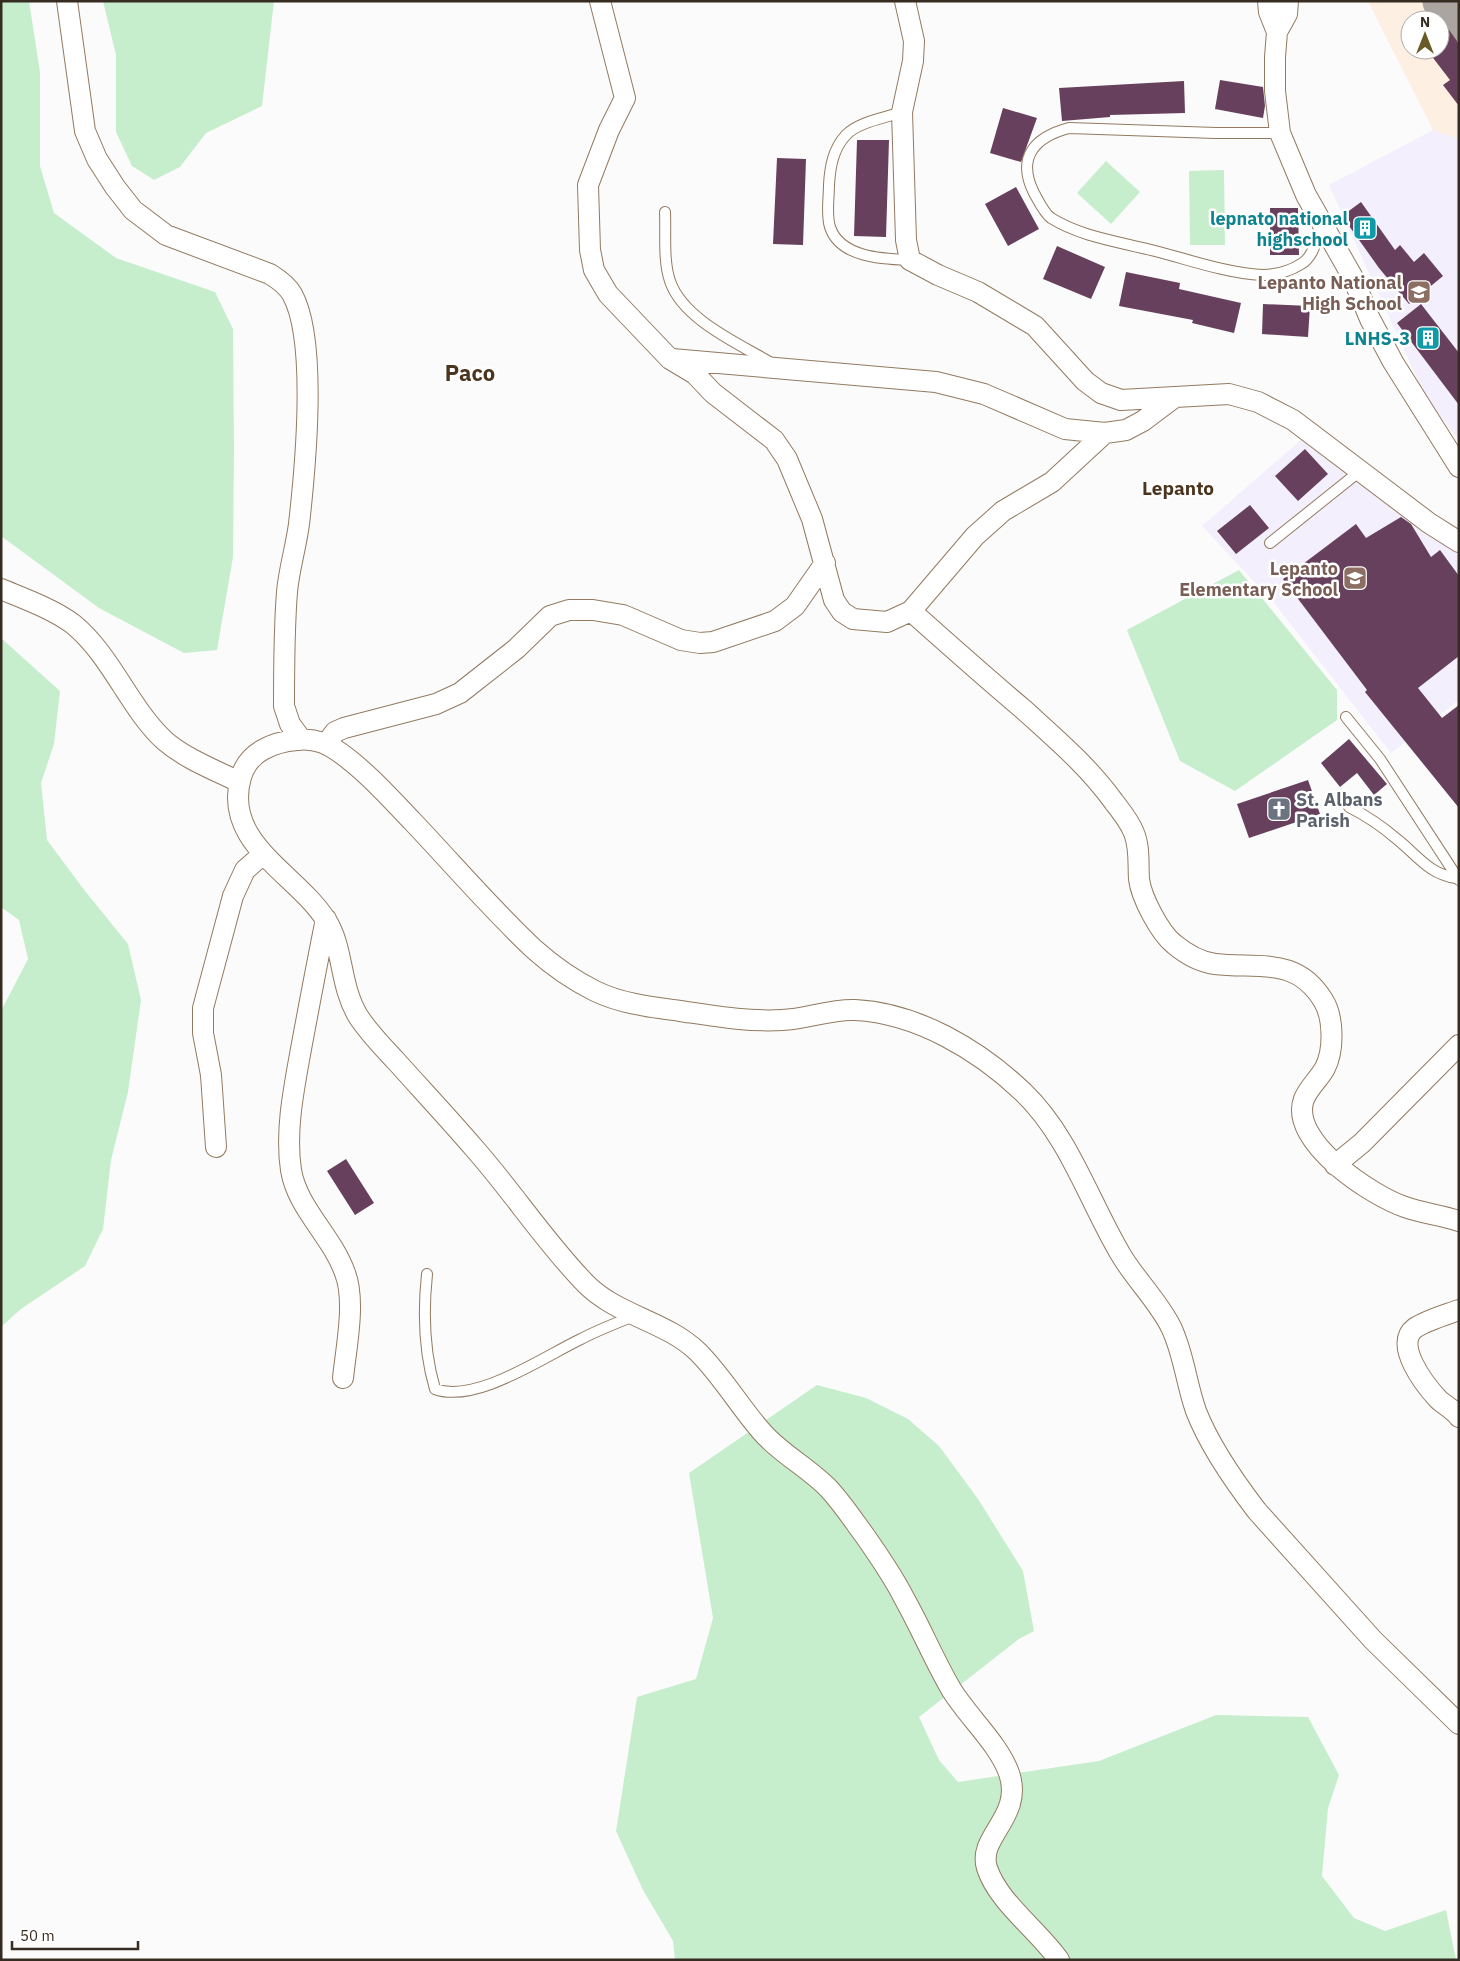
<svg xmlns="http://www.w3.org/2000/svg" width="1460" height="1961" viewBox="0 0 1460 1961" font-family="'IBM Plex Sans',sans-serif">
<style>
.built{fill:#fdefe2;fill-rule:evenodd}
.education{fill:#f3effc}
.green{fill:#c6eecd}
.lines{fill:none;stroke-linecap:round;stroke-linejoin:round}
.taxiway{stroke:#aaa5a0;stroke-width:45}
.building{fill:#66405c}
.lane-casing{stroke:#937a60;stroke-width:12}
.street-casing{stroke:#937a60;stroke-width:22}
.lane{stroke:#fff;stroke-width:10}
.street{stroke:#fff;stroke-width:20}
.labels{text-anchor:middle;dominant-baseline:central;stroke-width:5;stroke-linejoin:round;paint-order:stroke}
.culture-label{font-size:18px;font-weight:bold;fill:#0d838f;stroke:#fff;text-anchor:end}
.education-label{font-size:18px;font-weight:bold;fill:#785e54;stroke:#fff;text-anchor:end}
.worship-label{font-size:18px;font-weight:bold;fill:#5b616d;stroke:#fff;text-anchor:start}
.neighbourhood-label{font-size:19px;font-weight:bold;fill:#4b351e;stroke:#fff}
.district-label{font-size:22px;font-weight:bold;fill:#4b351e;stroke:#fff}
</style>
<rect width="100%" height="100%" fill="#fbfbfb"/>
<!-- built -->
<path class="built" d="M 1368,1 L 1459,1 L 1459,141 L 1434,132 ZM 1410,20 L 1440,20 L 1440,50 L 1410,50 Z"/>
<!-- education -->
<path class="education" d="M 1433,130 L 1459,139 L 1459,440 L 1427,400 L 1329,185 Z
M 1302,439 L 1459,553 L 1459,700 L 1391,753 L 1274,603 L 1202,526 Z"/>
<!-- green -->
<path class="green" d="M 1,1 L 29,1 L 40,72 L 40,166 L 54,213 L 116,258 L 215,292 L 233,329 L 234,447 L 233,557 L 217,650 L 184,653 L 99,608 L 1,536 Z
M 103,1 L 274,1 L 262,106 L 206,133 L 180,167 L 154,180 L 132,166 L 116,132 L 116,55 Z
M 1106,161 L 1140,192 L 1111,224 L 1077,193 Z
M 1224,170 L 1225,245 L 1190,245 L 1189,171 Z
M 1239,570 L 1337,690 L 1337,720 L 1235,791 L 1180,761 L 1127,630 Z
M 1,638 L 60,691 L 54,744 L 41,783 L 47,840 L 85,891 L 128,944 L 141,1000 L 128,1092 L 111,1160 L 103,1229 L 85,1266 L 21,1309 L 1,1327 L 1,1011 L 28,959 L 19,920 L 1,907 Z
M 817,1385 L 866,1398 L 908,1419 L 939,1446 L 978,1499 L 1023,1571 L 1034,1631 L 1019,1639 L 919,1717 L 939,1760 L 958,1782 L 1099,1761 L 1216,1715 L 1308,1717 L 1339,1775 L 1328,1808 L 1322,1876 L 1354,1918 L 1385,1931 L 1446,1910 L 1456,1960 L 675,1960 L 673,1941 L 643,1890 L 616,1831 L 637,1697 L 696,1679 L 713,1618 L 689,1473 Z"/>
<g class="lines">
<!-- taxiway -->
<path class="taxiway" d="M 1445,1 L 1459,19"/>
</g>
<!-- building -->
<path class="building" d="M 1440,17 L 1459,44 L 1459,106 L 1443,85 L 1450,80 L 1427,50 L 1440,50 Z
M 1220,80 L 1263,87 L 1265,106 L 1263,118 L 1215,109 Z
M 1184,81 L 1185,113 L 1110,115 L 1110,117 L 1062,121 L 1059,88 Z
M 1003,108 L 1037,118 L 1021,162 L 990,153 Z
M 857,140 L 889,140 L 886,237 L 854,236 Z
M 777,158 L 806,159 L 803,245 L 773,244 Z
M 1016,187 L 1039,229 L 1008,246 L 985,204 Z
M 1361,202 L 1395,250 L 1400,245 L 1414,262 L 1424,253 L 1443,276 L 1409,304 L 1379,268 L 1342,216 Z
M 1270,208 L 1298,208 L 1299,255 L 1270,255 Z
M 1057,246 L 1105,267 L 1091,299 L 1043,279 Z
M 1126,272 L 1180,283 L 1179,289 L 1241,303 L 1234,333 L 1192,323 L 1193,320 L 1119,306 Z
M 1263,304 L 1310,306 L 1308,337 L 1262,334 Z
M 1421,304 L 1459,353 L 1459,405 L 1397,323 Z
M 1305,449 L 1328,474 L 1298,501 L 1275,476 Z
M 1250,505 L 1269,528 L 1236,554 L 1217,531 Z
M 1401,517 L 1411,524 L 1431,557 L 1440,550 L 1459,576 L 1459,656 L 1418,688 L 1442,718 L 1459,705 L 1459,808 L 1365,692 L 1367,690 L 1283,579 L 1356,524 L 1366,538 Z
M 1349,739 L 1387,784 L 1374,795 L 1357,773 L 1340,787 L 1321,763 Z
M 1308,780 L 1320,814 L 1249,838 L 1237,804 Z
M 346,1159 L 374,1203 L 355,1215 L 327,1171 Z"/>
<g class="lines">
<!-- lane casing -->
<g class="lane-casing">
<path id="lane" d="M 902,112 C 885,118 858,122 846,135 C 833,149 830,167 829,185 C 829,198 826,215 830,227 C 840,258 884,259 910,260
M 1280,133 L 1216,133 L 1069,128 C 1035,137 1016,157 1034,193 C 1038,200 1044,213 1051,218 C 1081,237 1121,242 1155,251 C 1190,260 1226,273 1262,275 C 1275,275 1290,271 1301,264 C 1314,257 1317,237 1322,225
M 665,212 C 666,234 663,261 670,281 C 683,320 740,344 773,364
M 1270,543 L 1360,471
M 1346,717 L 1380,759 L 1459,880
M 1349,807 C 1367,816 1383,827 1398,840 C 1418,856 1429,874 1456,878
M 427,1274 C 423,1312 424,1352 435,1389 C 476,1404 543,1357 581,1339 C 598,1330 616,1323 634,1316"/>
</g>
<!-- street casing -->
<g class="street-casing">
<path id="street" d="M 67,1 L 85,131 L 97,159 L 115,187 L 133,210 L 166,235 L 270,274 C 278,279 287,285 292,294 C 318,340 305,471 299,524 C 296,547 289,569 287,592 C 284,630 284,668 284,706 L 290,724 L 301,739
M 600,1 L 625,98 L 609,130 L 588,185 L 590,250 L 594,270 L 608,294 L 670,359 L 695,374 L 713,393 L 774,440 L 787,459 L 812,519 L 834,600 L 842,612 L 853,619 L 887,622 L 911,611 L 975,536 L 1003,511 L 1052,482 L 1105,433
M 905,1 L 914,41 L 913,61 L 902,112 L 906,240 L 910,260 L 938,275 L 978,292 L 1035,326 L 1085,381 L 1101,393 L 1121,400 L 1229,394 L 1258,402 L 1293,420 L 1429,523 L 1459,542
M 1268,1 L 1269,12 L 1277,32
M 1288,1 L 1287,14 L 1277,32 L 1275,57 L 1275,91 L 1280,133 L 1306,195 L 1352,276 L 1370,319 L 1393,362 L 1459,467
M 672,359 L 936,382 L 984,394 L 1065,429 L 1105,433 L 1126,430 L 1143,421 L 1175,397
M 1,589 C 25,599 53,609 73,624 C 112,656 129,708 165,741 C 186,759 215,770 239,782
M 911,611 C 948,644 985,677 1023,709 C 1056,739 1088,766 1114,802 C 1121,811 1130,822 1134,833 C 1140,847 1138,865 1139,879 C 1141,897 1160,933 1174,944 C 1186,954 1200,962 1215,964 C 1258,969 1296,956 1323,1000 C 1334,1017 1334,1051 1325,1068 C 1319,1079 1309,1087 1304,1099 C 1288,1141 1372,1196 1405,1207 C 1422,1213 1441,1215 1459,1221
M 326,744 L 335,732 L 344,728 L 436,704 L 460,693 L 516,649 L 550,616 L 569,610 L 593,610 L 623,615 L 681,640 L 700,643 L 713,642 L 775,621 L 795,606 L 825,563
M 326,919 C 317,963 309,1006 301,1049 C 294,1088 285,1131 291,1170 C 297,1208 332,1236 345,1273 C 356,1301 346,1348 343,1378
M 216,1147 L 211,1075 L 203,1033 L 203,1008 L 233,896 L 245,870 L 262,855
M 1335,1165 L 1362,1143 L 1459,1045
M 1459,1310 C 1445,1315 1427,1320 1415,1328 C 1393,1344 1425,1385 1438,1399 C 1444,1405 1453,1409 1459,1417
M 1059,1960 C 1038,1930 998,1902 987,1868 C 977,1836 1024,1817 1009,1773 C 998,1743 968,1717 951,1689 C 934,1660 921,1628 904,1598 C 893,1576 879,1556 865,1536 C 854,1521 842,1503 829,1489 C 809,1468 781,1454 762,1432 C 740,1407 722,1376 698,1352 C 666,1321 618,1316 586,1284 C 545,1242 513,1192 474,1148 C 449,1119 422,1090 396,1061 C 382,1046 369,1033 358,1016 C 339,984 344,948 326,920 C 296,873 222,843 241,777 C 248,752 273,742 297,740 C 312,738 327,743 339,752 C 366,771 390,798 413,822 C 453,864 492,910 535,950 C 553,966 573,980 595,991 C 622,1004 651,1007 680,1011 C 714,1016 748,1022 782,1020 C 807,1019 830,1009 855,1010 C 917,1013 979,1050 1023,1092 C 1069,1136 1089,1201 1121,1255 C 1136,1280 1158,1301 1171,1327 C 1184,1354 1186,1383 1196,1411 C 1210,1447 1234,1481 1257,1511 L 1373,1640 L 1459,1724"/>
</g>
<!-- lane -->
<use href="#lane" class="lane"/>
<!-- street -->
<use href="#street" class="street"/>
</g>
<!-- icons -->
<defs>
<g id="building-square" transform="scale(1.25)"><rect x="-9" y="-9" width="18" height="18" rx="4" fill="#0f9aa8" stroke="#fff"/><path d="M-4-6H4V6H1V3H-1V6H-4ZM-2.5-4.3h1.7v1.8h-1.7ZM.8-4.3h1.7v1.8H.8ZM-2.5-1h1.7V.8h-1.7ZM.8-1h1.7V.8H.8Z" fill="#fff"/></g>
<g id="school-square" transform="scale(1.25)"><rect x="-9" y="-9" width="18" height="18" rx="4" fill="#8d6e63" stroke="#fff"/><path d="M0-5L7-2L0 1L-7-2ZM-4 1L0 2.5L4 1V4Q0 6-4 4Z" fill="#fff"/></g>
<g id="church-square" transform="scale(1.25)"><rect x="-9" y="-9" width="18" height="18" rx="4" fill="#6b7280" stroke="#fff"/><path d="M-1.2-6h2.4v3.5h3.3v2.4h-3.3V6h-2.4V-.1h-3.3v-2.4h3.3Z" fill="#fff"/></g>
</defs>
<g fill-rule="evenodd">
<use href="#building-square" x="1365" y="228"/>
<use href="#school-square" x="1419" y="292"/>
<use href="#building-square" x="1428" y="338"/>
<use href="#school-square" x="1355" y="578"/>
<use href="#church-square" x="1279" y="809"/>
</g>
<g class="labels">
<!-- culture labels -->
<g class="culture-label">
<text x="1348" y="218">lepnato national<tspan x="1348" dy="21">highschool</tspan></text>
<text x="1410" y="338">LNHS-3</text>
</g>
<!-- education labels -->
<g class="education-label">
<text x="1402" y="282">Lepanto National<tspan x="1402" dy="21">High School</tspan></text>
<text x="1338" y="568">Lepanto<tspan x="1338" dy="21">Elementary School</tspan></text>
</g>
<!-- worship labels -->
<g class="worship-label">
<text x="1296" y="799">St. Albans<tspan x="1296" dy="21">Parish</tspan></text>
</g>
<!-- neighbourhood labels -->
<g class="neighbourhood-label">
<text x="1178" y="488">Lepanto</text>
</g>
<!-- district labels -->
<g class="district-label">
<text x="470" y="372">Paco</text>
</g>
</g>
<!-- border -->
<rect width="1460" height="1961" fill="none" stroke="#372c21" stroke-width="5"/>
<!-- north arrow -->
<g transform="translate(1425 35)"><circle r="24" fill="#ffffff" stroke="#afaba6"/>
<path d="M0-4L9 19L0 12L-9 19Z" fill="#695b28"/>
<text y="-8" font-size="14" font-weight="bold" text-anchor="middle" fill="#372c21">N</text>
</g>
<!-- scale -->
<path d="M12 1941v8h126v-8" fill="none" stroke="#372c21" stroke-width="2.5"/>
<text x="20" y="1941" font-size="15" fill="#372c21" stroke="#ffffff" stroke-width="4" paint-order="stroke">50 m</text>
</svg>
